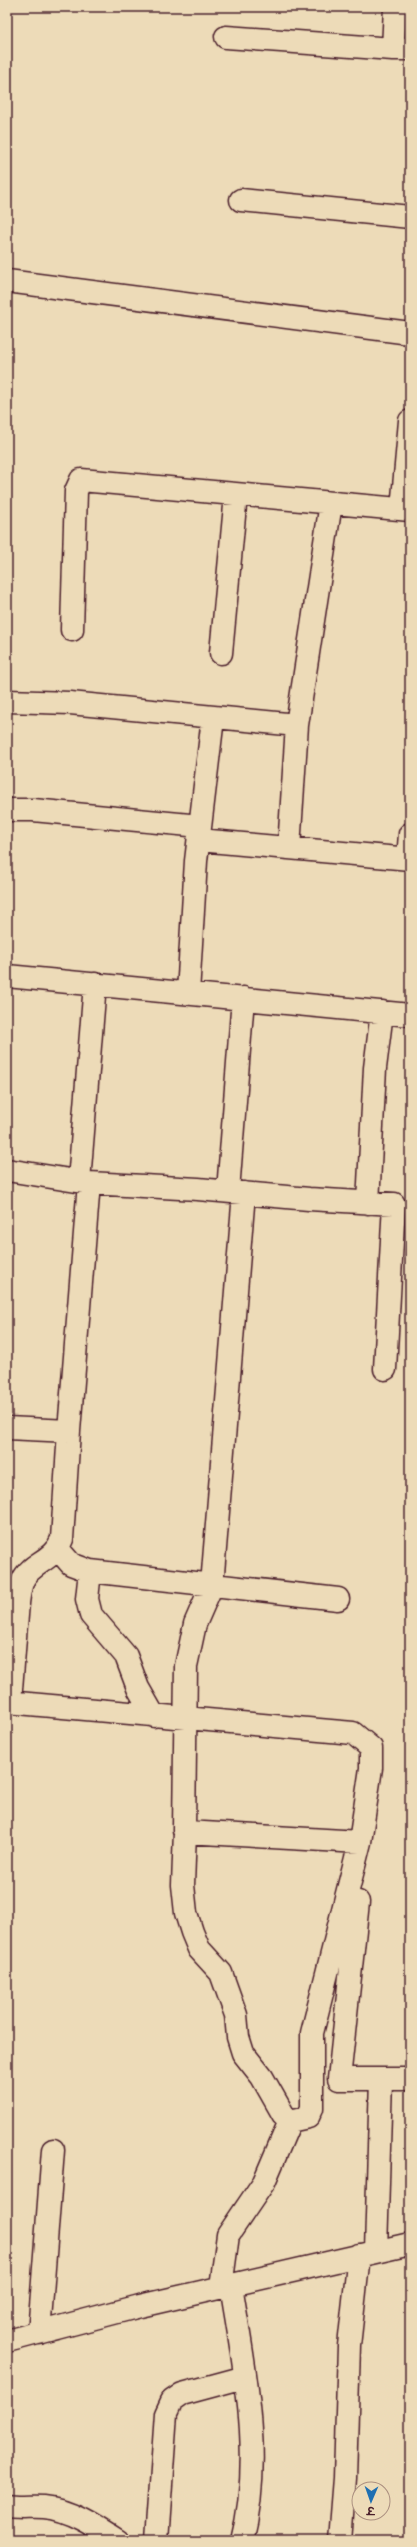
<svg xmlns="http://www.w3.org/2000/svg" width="417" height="2547" viewBox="0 0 417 2547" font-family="'Comic Neue','Playpen Sans Deva',sans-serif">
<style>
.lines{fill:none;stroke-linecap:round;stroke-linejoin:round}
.minor-casing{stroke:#4a1f2b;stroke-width:25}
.minor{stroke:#eddbb8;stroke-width:22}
</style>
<rect width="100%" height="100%" fill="#eddbb8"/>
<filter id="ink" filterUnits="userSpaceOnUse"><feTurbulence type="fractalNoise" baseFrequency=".025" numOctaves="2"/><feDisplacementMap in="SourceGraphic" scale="8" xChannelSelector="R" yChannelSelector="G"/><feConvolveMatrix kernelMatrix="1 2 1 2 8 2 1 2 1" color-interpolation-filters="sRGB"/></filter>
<g filter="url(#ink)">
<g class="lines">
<!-- minor casing -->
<g class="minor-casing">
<path id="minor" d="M 395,7 L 393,49 L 410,49
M 226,37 L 393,49
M 241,200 L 410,217
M 7,281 L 410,333
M 402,509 L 410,421
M 72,630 L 76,491 L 81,480 L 410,510
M 221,653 L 236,495
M 7,701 L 70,703 L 297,725 L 331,503
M 7,810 L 33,810 L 200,826
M 199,840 L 410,859
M 289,848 L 297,725
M 408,859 L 410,834
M 7,976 L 410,1015
M 188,993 L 196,861 L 213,718
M 7,1170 L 89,1183 L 198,1189 L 309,1199 L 394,1204 L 385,1369
M 79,1181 L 95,984
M 228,1191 L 243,998
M 244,1193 L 212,1585 L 195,1624 L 186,1666 L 184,1830 L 186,1832 L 360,1842
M 368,1203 L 375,1068 L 382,1012
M 7,1428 L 69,1431 L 89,1183
M 58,1549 L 71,1564 L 90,1571 L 87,1599 L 91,1615 L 126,1656 L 138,1688 L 154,1716
M 90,1571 L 338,1599
M 7,1702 L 353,1733 L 371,1748 L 371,1768 L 360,1842 L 312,2033 L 312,2108 L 308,2117 L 290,2121 L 283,2114 L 262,2077 L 243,2053 L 238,2037 L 236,2015 L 221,1973 L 199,1949 L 192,1932 L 186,1913 L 183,1885 L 185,1831
M 10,1702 C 12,1677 14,1651 16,1625 C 18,1611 17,1594 23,1580 C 31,1562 53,1562 62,1539 L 69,1431
M 358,1902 L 339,2079 L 381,2079 L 376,2251
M 381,2079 L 410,2079
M 231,2285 C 244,2368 264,2456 242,2540
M 221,2287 L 228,2235 L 264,2182 L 290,2121
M 39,2333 L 53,2150
M 7,2341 L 140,2306 L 410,2244
M 7,2506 C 19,2508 32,2506 44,2507 C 70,2509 96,2526 117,2540
M 157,2540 L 166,2414 L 172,2401 L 182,2394 L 245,2377
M 340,2540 L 345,2478 L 349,2346 L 359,2255"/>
</g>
<!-- minor -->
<use href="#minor" class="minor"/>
</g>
</g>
<!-- margin -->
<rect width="417" height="2547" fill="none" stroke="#eddbb8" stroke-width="24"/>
<rect x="12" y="12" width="393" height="2523" fill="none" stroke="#4a1f2b" stroke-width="1.5" filter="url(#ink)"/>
<!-- north arrow -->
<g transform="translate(371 2501) rotate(182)"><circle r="19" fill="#eddbb8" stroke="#ac9080"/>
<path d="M0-3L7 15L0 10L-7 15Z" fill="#1f6fb2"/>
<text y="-6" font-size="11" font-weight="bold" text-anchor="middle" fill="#4a1f2b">उ</text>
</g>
</svg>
